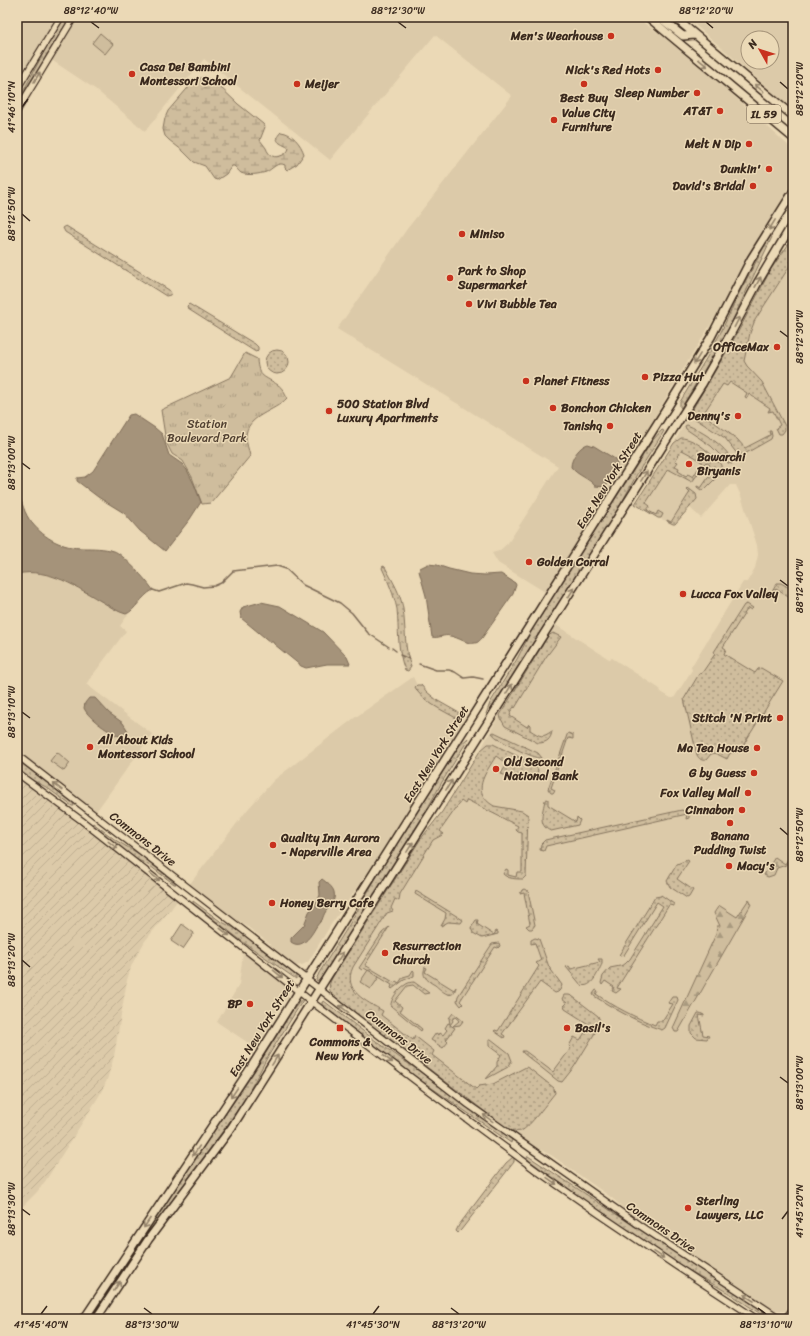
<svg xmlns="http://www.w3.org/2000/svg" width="810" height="1336" viewBox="0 0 810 1336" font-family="Sriracha,sans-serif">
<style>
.built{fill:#dccaa9;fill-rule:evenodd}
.industrial{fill:url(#industrial-furrows)}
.grass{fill:url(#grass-dots);stroke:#85745e}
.forest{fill:url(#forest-firs);stroke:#85745e}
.wetland{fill:url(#wetland-marsh);stroke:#85745e}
.park{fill:url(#park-tufts);stroke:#85745e}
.pitch{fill:#cfbd9d;stroke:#85745e}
.water{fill:#a5937a;stroke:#7b6955}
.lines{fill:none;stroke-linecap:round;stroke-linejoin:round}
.stream{stroke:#7b6955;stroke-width:1.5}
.minor-casing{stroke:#3b2a1e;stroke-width:8}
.major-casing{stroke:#3b2a1e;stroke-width:10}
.minor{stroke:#ebd9b6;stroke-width:5.5}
.major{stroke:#ebd9b6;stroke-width:7}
.oneway{stroke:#93826a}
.ticks{fill:none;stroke:#3b2a1e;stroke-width:1.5}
.poi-dot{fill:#c8321e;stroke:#ebd9b6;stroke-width:1.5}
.labels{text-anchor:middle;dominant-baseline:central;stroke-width:3;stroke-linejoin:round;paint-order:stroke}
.shield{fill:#ebd9b6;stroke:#705e4c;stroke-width:1}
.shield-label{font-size:11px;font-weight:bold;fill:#3b2a1e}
.poi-label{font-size:12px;font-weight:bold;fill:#3b2a1e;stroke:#ebd9b6;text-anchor:start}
.park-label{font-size:12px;fill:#514031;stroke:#ebd9b6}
.street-label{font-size:12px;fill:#3b2a1e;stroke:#ebd9b6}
.neatline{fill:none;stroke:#3b2a1e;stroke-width:1.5}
.ticks-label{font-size:10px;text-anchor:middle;fill:#3b2a1e}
</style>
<defs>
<pattern id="industrial-furrows" width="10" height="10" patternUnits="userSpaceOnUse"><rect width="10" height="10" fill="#dccaa9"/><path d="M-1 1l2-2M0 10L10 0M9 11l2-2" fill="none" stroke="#beae91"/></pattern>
<pattern id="grass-dots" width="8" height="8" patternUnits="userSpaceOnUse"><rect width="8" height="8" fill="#cfbd9d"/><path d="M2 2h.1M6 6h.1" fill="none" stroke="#a99a7f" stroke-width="1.8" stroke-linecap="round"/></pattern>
<pattern id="forest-firs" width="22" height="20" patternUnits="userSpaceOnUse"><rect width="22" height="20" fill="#cfbd9d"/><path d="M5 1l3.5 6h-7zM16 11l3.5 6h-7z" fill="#a99a7f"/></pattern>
<pattern id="wetland-marsh" width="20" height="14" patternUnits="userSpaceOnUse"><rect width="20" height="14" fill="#cfbd9d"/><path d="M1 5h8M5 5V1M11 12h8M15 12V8" fill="none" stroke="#a99a7f"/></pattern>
<pattern id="park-tufts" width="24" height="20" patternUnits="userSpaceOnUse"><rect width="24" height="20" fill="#cfbd9d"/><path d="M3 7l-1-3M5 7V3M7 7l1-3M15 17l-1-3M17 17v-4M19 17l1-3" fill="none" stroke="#a99a7f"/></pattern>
</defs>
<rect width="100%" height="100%" fill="#ebd9b6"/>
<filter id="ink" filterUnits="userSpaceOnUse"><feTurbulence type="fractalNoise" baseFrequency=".025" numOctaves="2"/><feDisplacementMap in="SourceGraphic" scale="8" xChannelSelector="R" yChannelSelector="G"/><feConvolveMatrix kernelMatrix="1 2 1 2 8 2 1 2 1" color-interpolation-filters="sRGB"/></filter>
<g filter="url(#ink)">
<!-- built -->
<path class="built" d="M 17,17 L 635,17 L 660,34 L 725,88 L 790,147 L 793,152 L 793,179 L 784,196 L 744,263 L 720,309 L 671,389 L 651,424 L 545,592 L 498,563 L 492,553 L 499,551 L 508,543 L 558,466 L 337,329 L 407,229 L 512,96 L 435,35 L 330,160 L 204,59 L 145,131 L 95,89 L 44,55 L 17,99 Z
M 686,17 L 793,17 L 793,109 L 790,107 ZM 748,38 L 772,38 L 772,62 L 748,62 Z
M 793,238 L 793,1304 L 787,1310 L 783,1311 L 775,1310 L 654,1231 L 628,1212 L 612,1198 L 551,1155 L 527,1143 L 335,997 L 331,993 L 329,988 L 329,984 L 332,978 L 420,840 L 442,811 L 480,751 L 502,710 L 556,625 L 609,659 L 612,658 L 660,689 L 661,692 L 671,698 L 674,698 L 692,670 L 691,667 L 743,582 L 747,582 L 755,568 L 758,555 L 757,545 L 741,496 L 736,485 L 730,485 L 701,518 L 689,507 L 675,524 L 673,524 L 667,521 L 658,518 L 635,504 L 674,443 L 692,410 L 738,332 L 771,269 Z
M 29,572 L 44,574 L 69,583 L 122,613 L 129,613 L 120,626 L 126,631 L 86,684 L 152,734 L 95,813 L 28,761 L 22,767 L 21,780 L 17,787 L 17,574 Z
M 413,677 L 419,689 L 430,699 L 463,719 L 454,736 L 370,870 L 332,923 L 308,962 L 302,965 L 295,966 L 290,963 L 265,940 L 244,924 L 225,913 L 189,885 L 248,809 L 274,780 L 353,719 Z
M 243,953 L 266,969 L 285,984 L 289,990 L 288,998 L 282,1003 L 256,1048 L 217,1022 L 239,985 Z"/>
<!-- industrial -->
<path class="industrial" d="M 21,780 L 178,900 L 145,941 L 132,964 L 127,980 L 114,1056 L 107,1080 L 99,1096 L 46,1180 L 37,1192 L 17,1212 L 17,787 Z"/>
<!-- grass -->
<path class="grass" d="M 65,17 L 70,17 L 17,103 L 47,46 Z
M 66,226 L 169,290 L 171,293 L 170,295 L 166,296 L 65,232 L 63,228 Z
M 770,236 L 772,237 L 726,334 L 681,408 L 680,407 L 680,402 L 707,357 L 721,332 L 739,293 Z
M 793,238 L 793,261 L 755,320 L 750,333 L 744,361 L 747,366 L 762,382 L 785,426 L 785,430 L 782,434 L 779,434 L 776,428 L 780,425 L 773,411 L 768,412 L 770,408 L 749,394 L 747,398 L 745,397 L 747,393 L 730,382 L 727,386 L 723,384 L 703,414 L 737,439 L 745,448 L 770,435 L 769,431 L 771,431 L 772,436 L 771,439 L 741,456 L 738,455 L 725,438 L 694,418 L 691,415 L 692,410 L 738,332 L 771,269 Z
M 189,304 L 255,344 L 258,347 L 258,350 L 256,352 L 254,351 L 188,309 L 187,306 Z
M265 362a12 12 0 1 1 24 0a12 12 0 1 1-24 0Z
M 687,425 C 700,430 732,449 732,464 L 728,463 L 711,446 L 686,429 L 685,426 Z
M 662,430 L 664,431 L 637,474 L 620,506 L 487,715 L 486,714 L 490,703 L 517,659 L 533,628 L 642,457 L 652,441 Z
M 681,438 C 695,438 713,455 721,465 L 721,473 L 705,489 L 701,490 L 697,487 L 697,486 L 701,488 L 710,475 L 705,471 L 710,465 L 706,462 L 704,464 L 695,457 L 682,450 L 675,461 L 678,462 L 675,466 L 679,468 L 678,471 L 686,476 L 688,474 L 693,477 L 698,469 L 700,471 L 692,482 L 668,469 L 646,503 L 650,506 L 647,510 L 656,515 L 658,511 L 663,514 L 661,518 L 658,518 L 635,504 L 674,443 Z
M 688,488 L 696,494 L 697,499 L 675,524 L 673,524 L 667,521 L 667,520 L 671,522 L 690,492 L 687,489 Z
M 383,566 L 385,567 C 392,580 401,594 403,609 C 406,629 404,649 411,667 L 408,671 L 405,670 C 397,652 399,629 397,609 C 394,595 388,581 382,568 Z
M 777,583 L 781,583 L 793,590 L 793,600 L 776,589 L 773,593 L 772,592 Z
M 747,604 L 753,608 L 751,610 L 748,608 L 723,647 L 726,649 L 724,654 L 755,673 L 758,669 L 761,668 L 783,681 L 739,752 L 730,753 L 727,759 L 715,753 L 711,754 L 706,760 C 702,761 699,759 697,755 L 684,699 L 699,674 L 702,673 L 715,654 L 714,652 L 744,605 Z
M 553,633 L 561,637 L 546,657 L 515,708 L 514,707 L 510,712 L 511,713 L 510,716 L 527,727 L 529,724 L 530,725 L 530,730 C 541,737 542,738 552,731 C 551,739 547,743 538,743 L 505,726 L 501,719 L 500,715 L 548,636 Z
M 417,685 L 421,685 L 427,692 L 438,701 L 461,714 L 462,717 L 459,719 L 456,718 C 444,711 421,701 415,687 Z
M 494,732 L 538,753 L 542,758 C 534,759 497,741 492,733 Z
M 568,733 L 573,735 L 573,739 L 568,738 L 551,788 L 555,790 L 553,793 L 551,793 L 548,789 L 567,735 Z
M 468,738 L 469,738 L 442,782 L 425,813 L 322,977 L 318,981 L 316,980 L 319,973 L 346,930 L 384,864 L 459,746 Z
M 488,744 L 493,744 L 535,765 L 538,770 L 536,778 L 533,780 L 507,776 L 501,774 L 507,764 L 496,756 C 485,774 470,792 494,806 L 522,811 L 528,815 L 526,876 L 523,879 C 516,879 508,879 503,874 L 506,869 L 508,870 L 508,875 L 516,877 L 517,872 L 522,872 L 522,833 L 518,832 L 516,830 L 518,826 L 467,800 L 465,804 L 461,801 L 440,831 L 444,834 L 433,840 L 400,894 L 399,901 L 395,899 L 391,908 L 393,911 L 387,913 L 353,967 C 342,991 366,1001 383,1011 L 381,1015 L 413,1040 L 415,1036 L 434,1051 L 432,1055 L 476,1089 L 479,1086 L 493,1084 L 526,1067 L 530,1069 L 554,1088 L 555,1093 C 548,1101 530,1127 521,1131 C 517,1132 513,1131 509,1130 L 335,997 C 328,991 328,986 332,978 L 420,840 L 442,812 L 480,751 Z
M 17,760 L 73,803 L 74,806 L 72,806 L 46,787 L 28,778 L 17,769 Z
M 547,799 L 548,799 L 548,805 L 576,822 L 577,817 L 580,820 L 578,825 L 551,831 C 537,826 543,811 545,800 Z
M 682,810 L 689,814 L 689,818 L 686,819 L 687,814 L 546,846 L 544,851 L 540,850 L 541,844 L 545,840 Z
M 93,823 L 117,841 L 141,855 L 176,884 L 174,884 L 150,866 L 134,858 L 93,826 L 92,825 Z
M 687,860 L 689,861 L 677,879 L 693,890 L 689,897 L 687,898 L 670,887 L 667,881 L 677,864 Z
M 524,889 L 528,891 L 535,925 L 532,929 L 529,929 L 526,926 L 530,924 L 524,893 L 520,894 L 522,890 Z
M 416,891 L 463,920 L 461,923 L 448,922 L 441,926 L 445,919 L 446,913 L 415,894 Z
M 661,895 L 674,904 L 674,906 L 669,905 L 617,988 L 621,989 L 616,993 L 612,991 L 614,987 L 605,981 L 602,985 L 601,983 L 603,976 L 610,968 L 620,966 L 625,964 L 630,959 L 663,906 L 657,902 L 624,955 L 620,956 L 619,955 L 652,902 L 655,897 L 661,896 Z
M 193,901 L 220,921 L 236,929 L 293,973 L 296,976 L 296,979 L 243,942 L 195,905 L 193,903 Z
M 476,920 L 478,920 L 477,924 L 494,935 L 496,931 L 498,932 L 498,934 L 482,938 L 473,933 L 471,928 Z
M 389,927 L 365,965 L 395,983 L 396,981 L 399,983 L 403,977 L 410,975 L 413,970 L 414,971 L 414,976 L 404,980 L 392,989 L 391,988 L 392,985 L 364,968 L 362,970 L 359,968 L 382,933 Z
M 535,938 L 539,939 L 549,967 L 562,985 L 560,990 L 558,992 L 555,993 L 540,982 L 502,1034 L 505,1036 L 504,1038 L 494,1031 L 495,1030 L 498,1031 L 539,966 L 536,963 L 541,960 L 535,943 L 531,944 L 531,940 Z
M 499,943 L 500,946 L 498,948 L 495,947 L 460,1001 L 463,1004 L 461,1006 L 457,1001 L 458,996 L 490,947 L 492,944 Z
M 598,959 L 602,959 L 602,964 C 598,972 592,989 581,985 L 566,967 L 569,966 L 571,969 L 600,962 Z
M 425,967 L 427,968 L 425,972 L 454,990 L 456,987 C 453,1002 442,991 435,985 C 431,983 427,980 425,977 C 423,973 424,971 425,967 Z
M 414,982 L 429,993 L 424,994 L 413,985 L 407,986 L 395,1001 L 402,1007 L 400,1011 L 422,1029 L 421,1031 L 391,1006 C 390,1000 399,988 405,985 C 407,983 411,982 414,982 Z
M 596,990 L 598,991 L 596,994 C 615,1007 634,1017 655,1025 L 657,1021 L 662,1021 L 673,1004 L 668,1003 L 672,997 L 677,997 L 678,1000 L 665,1028 L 662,1030 C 637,1022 616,1010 594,996 L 593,994 Z
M 564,995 L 569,995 L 572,996 L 598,1016 L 601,1023 L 574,1067 L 562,1082 L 558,1081 L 523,1053 L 522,1051 L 525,1051 L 553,1072 L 571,1048 L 569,1046 L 574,1037 L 580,1040 L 590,1025 L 565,1009 L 564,1006 L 567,1003 L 562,999 Z
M 302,999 L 303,1000 L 267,1058 L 245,1099 L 230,1121 L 137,1249 L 92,1319 L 87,1319 L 252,1075 L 292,1011 Z
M 324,1001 L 376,1041 L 416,1069 L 508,1136 L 512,1140 L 511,1143 L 419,1079 L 322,1005 L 322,1002 Z
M 453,1013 L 463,1021 L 460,1025 L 453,1026 L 459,1021 L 456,1017 L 452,1019 L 453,1021 L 450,1025 L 455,1028 L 446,1040 L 448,1042 L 443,1048 L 431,1040 L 436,1033 L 439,1035 L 440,1033 L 443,1035 L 447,1030 L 445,1028 L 448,1023 L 450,1024 L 449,1018 Z
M 698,1013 L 700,1013 L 704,1015 L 704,1016 L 699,1015 L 703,1035 L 709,1036 L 707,1039 L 696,1038 L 691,1033 L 691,1026 Z
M 489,1039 L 491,1039 L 509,1053 L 512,1061 L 508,1067 L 486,1079 L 497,1066 L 497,1062 L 501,1055 L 489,1046 Z
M 528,1156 L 775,1319 L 768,1319 L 732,1295 L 680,1265 L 601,1212 L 530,1161 L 527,1158 Z
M 513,1157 L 514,1158 L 514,1162 L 461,1230 L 458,1233 L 456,1231 L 459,1225 L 506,1163 Z"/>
<!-- forest -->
<path class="forest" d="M 775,857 L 785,864 L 788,859 L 789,859 L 786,865 L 777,868 L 774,875 L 768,877 L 764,875 Z
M 749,899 L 751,904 L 749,908 L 678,1032 L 675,1032 L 673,1028 L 716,934 L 717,926 L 720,926 L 714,913 L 718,907 L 720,906 L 737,917 Z"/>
<!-- wetland -->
<path class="wetland" d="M 200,78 L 206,78 L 216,83 L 238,104 L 263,124 L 265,127 L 260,140 C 262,143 264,145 266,148 C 269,156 274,159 283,155 C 286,153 288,152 289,148 C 283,144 271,142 281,132 C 292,133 301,144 304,154 L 297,164 L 287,170 L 285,168 L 285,165 C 277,161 273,169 266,172 C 260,174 247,176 241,173 C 238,171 237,168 234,166 L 232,166 L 226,174 L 217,180 L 214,179 L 205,166 L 194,162 L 183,151 L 169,140 L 165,136 L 163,129 L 165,118 L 168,111 L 192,83 Z"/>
<!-- park -->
<path class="park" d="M 245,353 L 257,359 C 258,378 265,376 278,385 C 282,387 285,394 287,398 C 275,412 246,415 246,437 C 246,443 249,450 250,456 L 211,503 L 202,504 L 192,477 L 183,461 L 172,454 L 166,442 L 161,410 L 231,377 Z
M 57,752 L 70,763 L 64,771 L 50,761 Z"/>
<!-- pitch -->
<path class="pitch" d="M 100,33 L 113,44 L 105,54 L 92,43 Z
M 182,924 L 194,933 L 183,949 L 171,941 Z
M 368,970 L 379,977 L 371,989 L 360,982 Z"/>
<!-- water -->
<path class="water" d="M 134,414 L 155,428 L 162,434 L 169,455 L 182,464 L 187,470 L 194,484 L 201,502 L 190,519 L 165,551 L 140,531 L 124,513 L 98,497 L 77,481 L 77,478 L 85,477 L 93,471 L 129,415 Z
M 588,444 L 594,446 L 615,459 C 621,467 612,481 605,487 L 595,486 C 589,478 578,476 571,467 C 571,458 580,446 588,444 Z
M 17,490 C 22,501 24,514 32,523 C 45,539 63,548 83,548 C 93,548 104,548 114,551 C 122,553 148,582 153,590 C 141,596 135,611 126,614 C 118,612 111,607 104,603 C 78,588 49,567 17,574 Z
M 428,564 L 437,565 L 449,569 L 470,574 L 485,575 L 501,574 L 515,583 L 516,585 L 513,594 L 482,638 C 480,640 478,643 475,643 C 468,645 458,637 450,636 C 444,634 438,639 432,637 L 426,596 L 419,571 L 420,568 Z
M 261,602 L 280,606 L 323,632 L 347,657 L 350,664 L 327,664 L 306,668 L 301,666 L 274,644 L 273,642 L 270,642 L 241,618 L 240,612 L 243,607 Z
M 89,698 L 95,698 L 109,713 L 123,723 L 128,731 L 125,737 L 122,737 C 112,735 88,718 84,708 L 85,703 Z
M 322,879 C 326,882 333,887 334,892 C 336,901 330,906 326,911 C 324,914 323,917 322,920 C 320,922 318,924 316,927 C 311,936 302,950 291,942 L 291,938 L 304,925 L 309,912 L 318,900 L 320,895 L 319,882 Z"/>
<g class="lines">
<!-- stream -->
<path class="stream" d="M 153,590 L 159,592 L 186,583 L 192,584 L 203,587 L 214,586 L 221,583 L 233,571 L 277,566 L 286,569 L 303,585 L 340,603 L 352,613 L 368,633 L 389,647
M 392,648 L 396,651
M 400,655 L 409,659
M 419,664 L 436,670 L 449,670 L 455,672 L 464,678 L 473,677 L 483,679"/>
<!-- minor casing -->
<g class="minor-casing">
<path id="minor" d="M 17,89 L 61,17
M 17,111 L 74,17
M 17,755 L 469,1105 L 639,1225 L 781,1319
M 17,773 L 81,820 L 312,1002 L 429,1091 L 537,1171 L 599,1214 L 676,1266 L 757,1319
M 785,1319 L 793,1309"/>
</g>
<!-- major casing -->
<g class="major-casing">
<path id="major" d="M 648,17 L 793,138
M 659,17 L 683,36 L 695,35
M 674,17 L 793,116
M 84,1319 L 250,1069 L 667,408 L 711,337 L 751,259 L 793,192
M 96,1319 L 148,1240 L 232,1127 L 702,384 L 731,333 L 758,282 L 793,223"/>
</g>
<!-- minor -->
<use href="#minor" class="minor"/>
<!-- major -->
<use href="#major" class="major"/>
</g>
<!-- one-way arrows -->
<defs><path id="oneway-shaft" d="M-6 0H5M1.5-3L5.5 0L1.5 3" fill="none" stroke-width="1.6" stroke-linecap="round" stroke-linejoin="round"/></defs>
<g class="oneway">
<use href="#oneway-shaft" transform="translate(703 63) rotate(39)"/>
<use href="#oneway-shaft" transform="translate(37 77) rotate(-59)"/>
<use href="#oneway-shaft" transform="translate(759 88) rotate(-141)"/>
<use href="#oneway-shaft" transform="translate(772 225) rotate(122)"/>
<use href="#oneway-shaft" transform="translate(758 282) rotate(-61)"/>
<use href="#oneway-shaft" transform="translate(737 322) rotate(-63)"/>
<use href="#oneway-shaft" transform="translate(697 359) rotate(122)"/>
<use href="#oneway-shaft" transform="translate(644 476) rotate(-58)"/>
<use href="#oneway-shaft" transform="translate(571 593) rotate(-58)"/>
<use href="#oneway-shaft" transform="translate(509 689) rotate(-58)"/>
<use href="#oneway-shaft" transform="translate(449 785) rotate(-58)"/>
<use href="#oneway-shaft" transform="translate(58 787) rotate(-143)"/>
<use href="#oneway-shaft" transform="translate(113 845) rotate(38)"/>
<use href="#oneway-shaft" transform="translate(410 847) rotate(-58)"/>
<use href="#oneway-shaft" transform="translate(155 877) rotate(38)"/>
<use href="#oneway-shaft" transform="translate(225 932) rotate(38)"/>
<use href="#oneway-shaft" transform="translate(340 957) rotate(-58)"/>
<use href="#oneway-shaft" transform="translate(278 974) rotate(39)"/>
<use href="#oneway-shaft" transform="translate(344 1009) rotate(-142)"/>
<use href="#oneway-shaft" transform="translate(388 1059) rotate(38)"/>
<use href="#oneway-shaft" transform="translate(275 1060) rotate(-58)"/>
<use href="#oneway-shaft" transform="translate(234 1093) rotate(124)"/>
<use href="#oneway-shaft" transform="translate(488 1118) rotate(-144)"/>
<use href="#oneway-shaft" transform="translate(196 1151) rotate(124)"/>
<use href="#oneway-shaft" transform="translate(552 1181) rotate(35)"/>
<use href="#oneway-shaft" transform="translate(147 1223) rotate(124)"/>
<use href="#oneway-shaft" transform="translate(659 1255) rotate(34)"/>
<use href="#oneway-shaft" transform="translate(117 1286) rotate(-57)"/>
<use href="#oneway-shaft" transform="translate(749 1298) rotate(-147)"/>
</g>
</g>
<!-- ticks -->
<path class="ticks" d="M 91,22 L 99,28M 398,22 L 406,28M 706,22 L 713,28M 780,82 L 788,89M 22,107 L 28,99M 22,214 L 30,221M 780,331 L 788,337M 22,463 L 30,469M 780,580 L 788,586M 22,712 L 30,718M 780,828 L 788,835M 22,960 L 30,967M 780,1077 L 788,1083M 22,1209 L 30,1215M 782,1219 L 788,1211M 144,1308 L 152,1314M 451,1308 L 459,1314M 758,1308 L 766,1314M 41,1314 L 47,1306M 373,1314 L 379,1306"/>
<!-- markers -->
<g class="poi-dot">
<circle cx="611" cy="36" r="4"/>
<circle cx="658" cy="70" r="4"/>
<circle cx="132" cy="74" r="4"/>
<circle cx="297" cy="84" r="4"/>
<circle cx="584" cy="84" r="4"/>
<circle cx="697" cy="93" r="4"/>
<circle cx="720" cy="111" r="4"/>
<circle cx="554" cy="120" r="4"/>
<circle cx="749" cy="144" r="4"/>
<circle cx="769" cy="169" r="4"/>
<circle cx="753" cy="186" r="4"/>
<circle cx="462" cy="234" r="4"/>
<circle cx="450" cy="278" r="4"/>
<circle cx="469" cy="304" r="4"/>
<circle cx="777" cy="347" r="4"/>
<circle cx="645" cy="377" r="4"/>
<circle cx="526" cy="381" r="4"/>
<circle cx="553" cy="408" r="4"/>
<circle cx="329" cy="411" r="4"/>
<circle cx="738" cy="416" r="4"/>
<circle cx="610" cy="426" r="4"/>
<circle cx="689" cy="464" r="4"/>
<circle cx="529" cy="562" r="4"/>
<circle cx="683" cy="594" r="4"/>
<circle cx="780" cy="718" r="4"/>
<circle cx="90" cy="747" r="4"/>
<circle cx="757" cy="748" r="4"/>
<circle cx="496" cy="769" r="4"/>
<circle cx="754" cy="773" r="4"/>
<circle cx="748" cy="793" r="4"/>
<circle cx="742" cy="810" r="4"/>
<circle cx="730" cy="823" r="4"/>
<circle cx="273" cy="845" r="4"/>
<circle cx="729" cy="866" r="4"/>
<circle cx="272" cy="903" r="4"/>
<circle cx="385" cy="953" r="4"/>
<circle cx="250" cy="1004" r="4"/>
<rect x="336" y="1024" width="8" height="8" rx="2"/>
<circle cx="567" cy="1028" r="4"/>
<circle cx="688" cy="1208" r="4"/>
</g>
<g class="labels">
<!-- shield labels -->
<rect class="shield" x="747" y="105" width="34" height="18" rx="3"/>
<g class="shield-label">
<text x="764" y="114">IL 59</text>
</g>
<!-- poi labels -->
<g class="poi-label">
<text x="603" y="36" text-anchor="end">Men's Wearhouse</text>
<text x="140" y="67">Casa Dei Bambini<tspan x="140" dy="14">Montessori School</tspan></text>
<text x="650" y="70" text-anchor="end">Nick's Red Hots</text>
<text x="305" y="84">Meijer</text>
<text x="689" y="93" text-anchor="end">Sleep Number</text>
<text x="584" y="98" text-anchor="middle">Best Buy</text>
<text x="712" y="111" text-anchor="end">AT&amp;T</text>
<text x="562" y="113">Value City<tspan x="562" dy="14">Furniture</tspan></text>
<text x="741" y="144" text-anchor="end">Melt N Dip</text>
<text x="761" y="169" text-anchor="end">Dunkin'</text>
<text x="745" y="186" text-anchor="end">David's Bridal</text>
<text x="470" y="234">Miniso</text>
<text x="458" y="271">Park to Shop<tspan x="458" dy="14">Supermarket</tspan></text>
<text x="477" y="304">Vivi Bubble Tea</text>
<text x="769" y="347" text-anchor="end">OfficeMax</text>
<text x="653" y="377">Pizza Hut</text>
<text x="534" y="381">Planet Fitness</text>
<text x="337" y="404">500 Station Blvd<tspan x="337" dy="14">Luxury Apartments</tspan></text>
<text x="561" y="408">Bonchon Chicken</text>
<text x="730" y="416" text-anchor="end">Denny's</text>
<text x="602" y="426" text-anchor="end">Tanishq</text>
<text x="697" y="457">Bawarchi<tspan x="697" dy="14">Biryanis</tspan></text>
<text x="537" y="562">Golden Corral</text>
<text x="691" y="594">Lucca Fox Valley</text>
<text x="772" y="718" text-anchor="end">Stitch 'N Print</text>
<text x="98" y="740">All About Kids<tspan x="98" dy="14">Montessori School</tspan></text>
<text x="749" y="748" text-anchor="end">Ma Tea House</text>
<text x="504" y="762">Old Second<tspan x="504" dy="14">National Bank</tspan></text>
<text x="746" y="773" text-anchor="end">G by Guess</text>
<text x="740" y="793" text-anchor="end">Fox Valley Mall</text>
<text x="734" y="810" text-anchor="end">Cinnabon</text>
<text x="730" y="836" text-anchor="middle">Banana<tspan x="730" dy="14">Pudding Twist</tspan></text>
<text x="281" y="838">Quality Inn Aurora<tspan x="281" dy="14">- Naperville Area</tspan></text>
<text x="737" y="866">Macy's</text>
<text x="280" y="903">Honey Berry Cafe</text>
<text x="393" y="946">Resurrection<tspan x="393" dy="14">Church</tspan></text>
<text x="242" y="1004" text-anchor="end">BP</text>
<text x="575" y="1028">Basil's</text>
<text x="340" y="1042" text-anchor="middle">Commons &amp;<tspan x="340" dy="14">New York</tspan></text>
<text x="696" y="1201">Sterling<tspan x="696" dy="14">Lawyers, LLC</tspan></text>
</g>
<!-- park labels -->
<g class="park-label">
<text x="207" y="424">Station<tspan x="207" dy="14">Boulevard Park</tspan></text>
</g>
<!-- street labels -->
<g class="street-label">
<text transform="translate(609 480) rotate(-58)">East New York Street</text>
<text transform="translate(436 754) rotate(-58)">East New York Street</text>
<text transform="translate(143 839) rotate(38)">Commons Drive</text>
<text transform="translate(262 1028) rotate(-58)">East New York Street</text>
<text transform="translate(399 1037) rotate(38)">Commons Drive</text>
<text transform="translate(661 1227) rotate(34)">Commons Drive</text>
</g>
</g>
<!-- margin -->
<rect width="810" height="1336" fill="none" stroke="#ebd9b6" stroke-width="44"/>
<!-- north arrow -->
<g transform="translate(760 50) rotate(309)"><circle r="19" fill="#ebd9b6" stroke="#a59379"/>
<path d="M0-3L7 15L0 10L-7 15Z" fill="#c8321e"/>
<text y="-6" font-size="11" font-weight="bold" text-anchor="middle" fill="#3b2a1e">N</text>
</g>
<rect x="22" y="22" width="766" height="1292" class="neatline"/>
<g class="ticks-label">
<text x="91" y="14">88°12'40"W</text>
<text x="398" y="14">88°12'30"W</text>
<text x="706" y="14">88°12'20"W</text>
<text transform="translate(799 89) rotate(-90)" y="4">88°12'20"W</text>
<text transform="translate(11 107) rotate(-90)" y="4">41°46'10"N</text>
<text transform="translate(11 214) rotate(-90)" y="4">88°12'50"W</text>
<text transform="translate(799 337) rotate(-90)" y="4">88°12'30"W</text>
<text transform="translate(11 463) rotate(-90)" y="4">88°13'00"W</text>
<text transform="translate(799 586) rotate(-90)" y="4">88°12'40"W</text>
<text transform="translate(11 712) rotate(-90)" y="4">88°13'10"W</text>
<text transform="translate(799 835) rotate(-90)" y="4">88°12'50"W</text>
<text transform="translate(11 960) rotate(-90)" y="4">88°13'20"W</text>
<text transform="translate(799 1083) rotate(-90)" y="4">88°13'00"W</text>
<text transform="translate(11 1209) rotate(-90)" y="4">88°13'30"W</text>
<text transform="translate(799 1211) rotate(-90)" y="4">41°45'20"N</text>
<text x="41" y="1328">41°45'40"N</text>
<text x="152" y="1328">88°13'30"W</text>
<text x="373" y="1328">41°45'30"N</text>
<text x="459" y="1328">88°13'20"W</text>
<text x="766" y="1328">88°13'10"W</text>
</g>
</svg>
